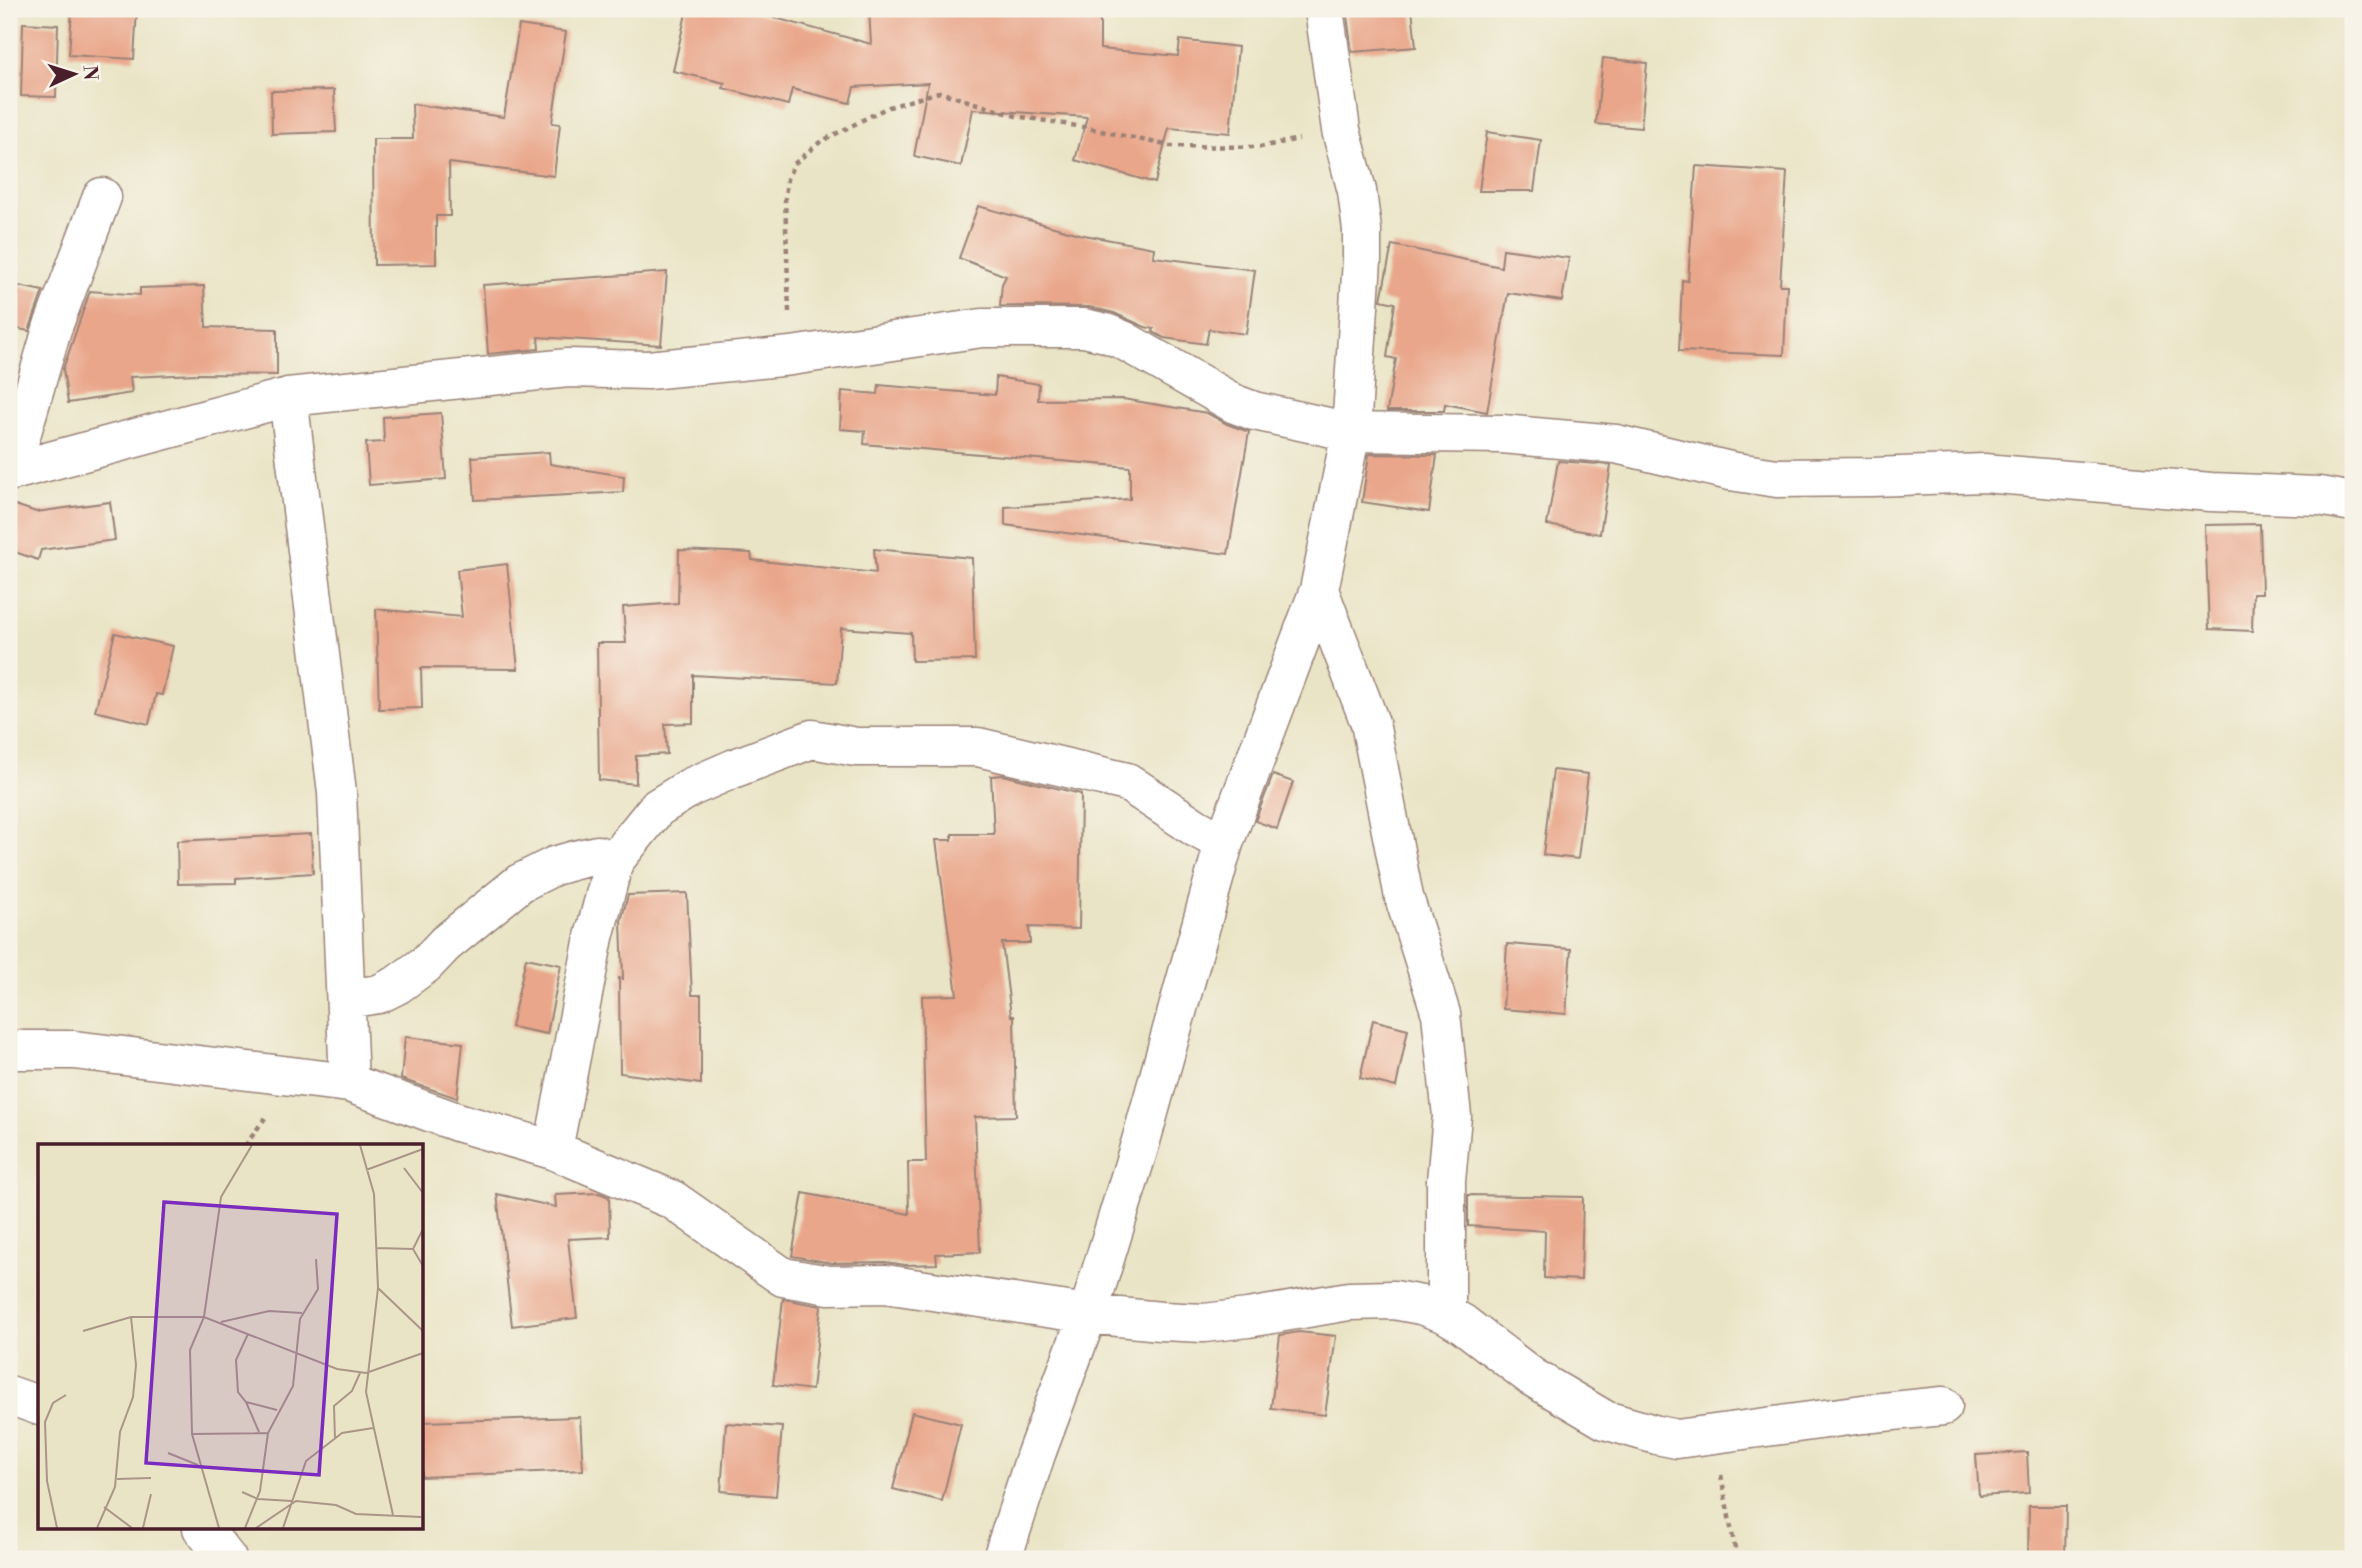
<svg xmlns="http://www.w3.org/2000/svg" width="2362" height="1568" viewBox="0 0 2362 1568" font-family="'Libre Bodoni',serif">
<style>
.building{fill:#e9a68a}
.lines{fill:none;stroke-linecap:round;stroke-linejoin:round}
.minor-casing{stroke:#9a8278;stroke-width:41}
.path{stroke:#9a8278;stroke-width:4.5;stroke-dasharray:5 5;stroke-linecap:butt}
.minor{stroke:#fff;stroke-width:38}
.inset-road{fill:none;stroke:#aa9588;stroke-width:2}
.view{fill:#7b2cbf;fill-opacity:0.15;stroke:#7b2cbf;stroke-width:3.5}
.inset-edge{fill:none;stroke:#4a1f2b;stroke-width:3.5}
</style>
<rect width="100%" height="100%" fill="#f7f3e8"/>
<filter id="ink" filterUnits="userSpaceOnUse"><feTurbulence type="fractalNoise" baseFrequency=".0143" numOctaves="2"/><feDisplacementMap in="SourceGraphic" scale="14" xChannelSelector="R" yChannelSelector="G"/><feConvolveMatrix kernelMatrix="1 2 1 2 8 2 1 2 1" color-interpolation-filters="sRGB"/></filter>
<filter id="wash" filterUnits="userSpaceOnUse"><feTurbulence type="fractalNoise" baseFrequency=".00686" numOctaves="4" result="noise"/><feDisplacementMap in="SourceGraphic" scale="28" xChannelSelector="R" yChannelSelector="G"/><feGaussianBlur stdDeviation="1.57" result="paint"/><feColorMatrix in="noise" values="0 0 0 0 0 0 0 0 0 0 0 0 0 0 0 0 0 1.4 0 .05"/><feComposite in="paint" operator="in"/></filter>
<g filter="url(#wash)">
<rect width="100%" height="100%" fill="#eae4c6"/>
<g id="blocks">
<!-- building -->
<path class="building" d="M 72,9 L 137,9 L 134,59 L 69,55 Z
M 687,9 L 742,9 L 871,44 L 869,9 L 1008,9 L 1100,20 L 1100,49 L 1178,56 L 1180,40 L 1238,47 L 1230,133 L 1169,128 L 1155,183 L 1075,160 L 1087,117 L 973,109 L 961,166 L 914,156 L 928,83 L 854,87 L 850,103 L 792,89 L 788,105 L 723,88 L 725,83 L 673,71 Z
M 1346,9 L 1412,9 L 1416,47 L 1352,52 Z
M 23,23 L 58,25 L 56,97 L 21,96 Z
M 519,25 L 566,32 L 552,123 L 560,124 L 554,176 L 449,163 L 450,216 L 436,216 L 436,264 L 374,265 L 373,139 L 413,139 L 412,104 L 504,117 Z
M 1603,58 L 1647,63 L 1641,128 L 1596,124 Z
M 334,90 L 336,132 L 272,134 L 271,91 Z
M 1487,132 L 1541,140 L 1534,191 L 1479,191 Z
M 1696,166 L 1787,172 L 1780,285 L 1787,285 L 1784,355 L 1679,351 L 1682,280 L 1688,281 Z
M 978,206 L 1079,234 L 1154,248 L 1153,257 L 1255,270 L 1246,334 L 1209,329 L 1206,344 L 1164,338 L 1153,332 L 1154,329 L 1145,327 L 1114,313 L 1089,307 L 1000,306 L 1002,284 L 1006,276 L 959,258 Z
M 1392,245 L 1501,267 L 1503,249 L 1569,258 L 1562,301 L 1508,293 L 1487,412 L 1445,404 L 1444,411 L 1387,411 L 1396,359 L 1387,357 L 1395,303 L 1381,300 Z
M 667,272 L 661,345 L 538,337 L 539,349 L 488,354 L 483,285 Z
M 9,284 L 43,291 L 29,331 L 9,327 Z
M 204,286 L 206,327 L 277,329 L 277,375 L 197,374 L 130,377 L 132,393 L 68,403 L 63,369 L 90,291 L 140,295 L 140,288 Z
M 996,377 L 1039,384 L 1038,400 L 1123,399 L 1207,413 L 1227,424 L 1249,432 L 1228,554 L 1005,525 L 1005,507 L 1130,499 L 1130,467 L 864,444 L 865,431 L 840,429 L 842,391 L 878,394 L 879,385 L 995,395 Z
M 441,413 L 446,479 L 369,485 L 366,443 L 384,442 L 383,417 Z
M 549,452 L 550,464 L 624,476 L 623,492 L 475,500 L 472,457 Z
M 1369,454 L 1437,455 L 1429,512 L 1362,502 Z
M 1558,461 L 1611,465 L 1600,534 L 1547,525 Z
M 110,502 L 115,540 L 41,550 L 38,560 L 9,550 L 9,503 L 36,512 Z
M 2260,524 L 2262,593 L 2253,593 L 2252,631 L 2209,629 L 2205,525 Z
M 874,549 L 972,558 L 975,660 L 912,661 L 911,633 L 841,628 L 837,683 L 693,675 L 693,723 L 665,724 L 667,754 L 636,756 L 636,784 L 599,780 L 597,643 L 626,643 L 623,607 L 678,603 L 679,550 L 751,553 L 752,560 L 876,573 Z
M 507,564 L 518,669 L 421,668 L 422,708 L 379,709 L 376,609 L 462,617 L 457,570 Z
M 115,633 L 173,646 L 162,695 L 156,694 L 149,724 L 95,711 Z
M 1553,770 L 1588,774 L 1578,859 L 1543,855 Z
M 1003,775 L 1081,794 L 1079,929 L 1029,927 L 1030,943 L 1002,943 L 1011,1016 L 1014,1016 L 1016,1116 L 975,1117 L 980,1252 L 936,1254 L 937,1264 L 905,1265 L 885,1262 L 831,1263 L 792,1256 L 803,1193 L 909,1214 L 908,1162 L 926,1162 L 922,996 L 957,995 L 936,840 L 952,840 L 952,834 L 994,834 L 991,776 Z
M 1273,775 L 1293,782 L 1277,829 L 1255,821 Z
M 311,834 L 313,873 L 236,878 L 236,883 L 178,884 L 177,841 Z
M 687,893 L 692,995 L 701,995 L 701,1084 L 620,1073 L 619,978 L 623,979 L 621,921 L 628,895 Z
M 1507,944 L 1571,949 L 1566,1014 L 1503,1009 Z
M 526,958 L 561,965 L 547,1034 L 511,1027 Z
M 1373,1020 L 1408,1029 L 1396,1087 L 1360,1078 Z
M 405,1037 L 463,1043 L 457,1098 L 401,1079 Z
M 599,1193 L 609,1197 L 610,1237 L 568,1239 L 577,1318 L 512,1326 L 497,1194 L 556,1207 L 555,1195 Z
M 1468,1195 L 1583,1197 L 1581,1280 L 1544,1278 L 1545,1231 L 1468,1226 Z
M 783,1299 L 821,1306 L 812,1390 L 773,1385 Z
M 1299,1332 L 1336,1336 L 1325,1415 L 1271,1408 L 1280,1335 Z
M 912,1412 L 961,1424 L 942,1501 L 893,1489 Z
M 580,1417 L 583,1470 L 422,1477 L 422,1422 Z
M 726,1423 L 782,1427 L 776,1496 L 721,1491 Z
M 2027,1452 L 2029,1493 L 1979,1496 L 1976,1455 Z
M 2029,1506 L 2066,1506 L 2065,1559 L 2028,1559 Z"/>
</g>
</g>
<g filter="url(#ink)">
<use href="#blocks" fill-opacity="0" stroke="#9a8278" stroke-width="2"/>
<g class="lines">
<!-- minor casing -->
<g class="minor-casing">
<path id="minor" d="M 288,397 L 337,792 L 349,1083
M 11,470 L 52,329 L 102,197
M 9,472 L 288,397 L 568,368 L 648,370 L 791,356 L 982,328 L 1084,328 L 1106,333 L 1123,340 L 1235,404 L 1254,411 L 1351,432 L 1502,434 L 1616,444 L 1730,471 L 1777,478 L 1872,477 L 1984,473 L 2211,492 L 2319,496 L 2353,502
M 1319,590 L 1370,723 L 1404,897 L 1441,1014 L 1452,1116 L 1446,1181 L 1446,1314
M 346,999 L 379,994 L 397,985 L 426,964 L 445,944 L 520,883 L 554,866 L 575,860 L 597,855 L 614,861
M 9,1050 L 74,1050 L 349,1083 L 457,1122 L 553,1150 L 673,1200 L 783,1277 L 829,1285 L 885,1284 L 1088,1314 L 1161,1321 L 1204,1323 L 1248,1318 L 1349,1301 L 1394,1300 L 1421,1305 L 1446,1314 L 1463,1324 L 1532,1377 L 1605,1420 L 1657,1435 L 1677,1439 L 1863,1414 L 1943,1406
M 553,1150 L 594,937 L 614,861 L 657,808 L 691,787 L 735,768 L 812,739 L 856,747 L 978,747 L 1127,782 L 1196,828 L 1224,843
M 9,1395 L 40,1406
M 202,1528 L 227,1559
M 1002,1559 L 1036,1454 L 1088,1314 L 1141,1141 L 1224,843 L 1319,590 L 1351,432 L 1362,260 L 1362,230 L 1357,191 L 1341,130 L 1324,9"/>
</g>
<!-- path -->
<path class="path" d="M 789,312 L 785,198 L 787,179 L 794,164 L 820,142 L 886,108 L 939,92 L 1016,116 L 1083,127 L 1170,146 L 1260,147 L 1299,139
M 245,1146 L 265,1118
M 1721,1475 L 1737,1559"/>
<!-- minor -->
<use href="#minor" class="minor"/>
</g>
</g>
<!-- overview -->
<g transform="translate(38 1144)">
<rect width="385" height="385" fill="#eae4c6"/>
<path class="inset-road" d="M 322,1 L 336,50 L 340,144 L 385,187M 366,24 L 385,49M 328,26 L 385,5M 385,85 L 375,105 L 385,122M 339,104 L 375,105M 340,144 L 328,248 L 355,371M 183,178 L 231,167 L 264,169M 45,187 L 93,173 L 166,173 L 299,225 L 328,229 L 385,209M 210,190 L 198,216 L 200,248 L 208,258 L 239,266M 208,258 L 221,288M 154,290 L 230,289M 297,295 L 296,262 L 314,247 L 322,229M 130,309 L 160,321M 79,335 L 113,334M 204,348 L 220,355 L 254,357M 66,363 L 94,384M 19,384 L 9,337 L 7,278 L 15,259 L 28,251M 59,384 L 77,343 L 82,288 L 95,253 L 98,221 L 93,173M 105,384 L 113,350M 181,384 L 154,290 L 152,206 L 166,173 L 183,53 L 214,1M 207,384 L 222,347 L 230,289 L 255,242 L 262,175 L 280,145 L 278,115M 218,384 L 258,357 L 298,361 L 318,370 L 383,373M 245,384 L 268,317 L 304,289 L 335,284"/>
<path class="view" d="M 126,58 L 299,70 L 281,331 L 108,319 Z"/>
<rect width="385" height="385" class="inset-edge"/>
</g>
<!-- margin -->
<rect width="2362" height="1568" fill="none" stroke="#f7f3e8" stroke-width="35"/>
<!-- north arrow -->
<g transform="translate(74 74) rotate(86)" stroke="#f7f3e8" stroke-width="5" paint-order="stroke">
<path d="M0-5L12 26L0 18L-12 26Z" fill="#4a1f2b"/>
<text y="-10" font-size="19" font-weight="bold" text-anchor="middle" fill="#4a1f2b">N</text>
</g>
</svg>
